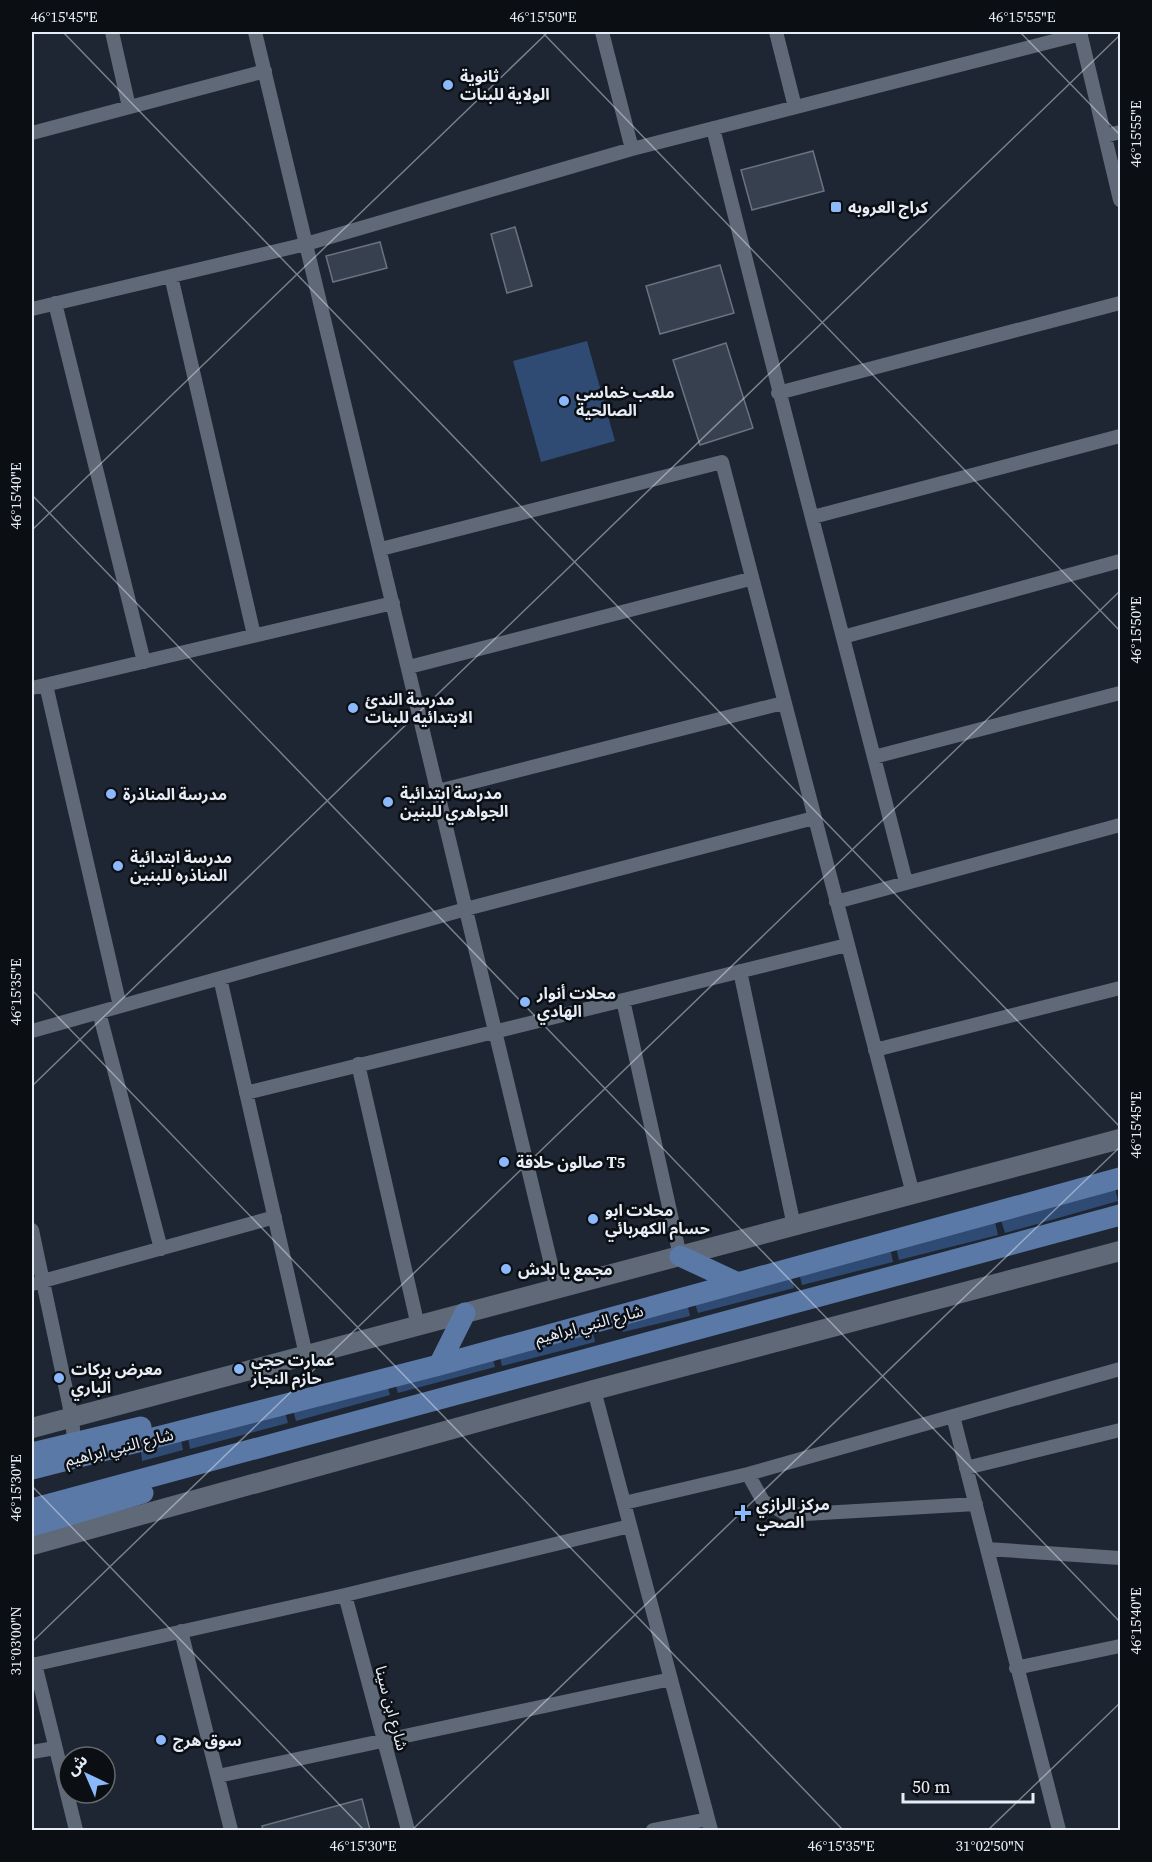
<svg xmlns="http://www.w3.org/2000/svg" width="1152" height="1862" viewBox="0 0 1152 1862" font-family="'Source Serif 4','Noto Sans Arabic',serif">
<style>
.green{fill:#2f4b74}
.building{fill:#37404e;stroke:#697382;stroke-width:1.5}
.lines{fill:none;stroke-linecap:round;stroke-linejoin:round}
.street{stroke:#5f6978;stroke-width:14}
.secondary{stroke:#5f6978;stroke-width:20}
.primary{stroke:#5b79a7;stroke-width:21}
.ticks{fill:none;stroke:#e7edf6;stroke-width:1.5;stroke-opacity:0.45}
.poi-dot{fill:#8cb9fc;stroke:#0b0f14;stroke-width:2}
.labels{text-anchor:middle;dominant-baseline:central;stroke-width:5;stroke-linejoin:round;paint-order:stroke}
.poi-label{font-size:16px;font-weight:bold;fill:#e7edf6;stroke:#0b0f14;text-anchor:start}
.street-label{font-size:16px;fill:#e7edf6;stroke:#0b0f14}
.neatline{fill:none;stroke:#e7edf6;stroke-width:2}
.ticks-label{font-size:15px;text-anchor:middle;fill:#e7edf6}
</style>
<rect width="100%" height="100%" fill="#1d2632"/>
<!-- green -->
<path class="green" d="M 587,341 L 615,441 L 541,462 L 513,361 Z
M 1115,1188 L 1118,1201 L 1005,1233 L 1001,1220 Z
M 995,1222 L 998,1235 L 899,1260 L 896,1247 Z
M 890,1248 L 893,1262 L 802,1285 L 799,1273 Z
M 791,1275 L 794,1288 L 698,1313 L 694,1301 Z
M 687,1303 L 690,1316 L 623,1332 L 619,1320 Z
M 592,1329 L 595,1342 L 502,1366 L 499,1353 Z
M 492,1355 L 495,1367 L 398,1393 L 395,1382 Z
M 387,1384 L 390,1395 L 296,1421 L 293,1410 Z
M 285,1412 L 288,1423 L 190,1449 L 188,1438 Z
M 181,1440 L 183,1450 L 142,1461 L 141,1451 Z"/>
<!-- building -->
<path class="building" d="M 813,151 L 824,191 L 752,210 L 741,170 Z
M 515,227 L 532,286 L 507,293 L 491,234 Z
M 380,242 L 387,268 L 333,282 L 326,256 Z
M 720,265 L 734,313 L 660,334 L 646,286 Z
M 726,343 L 753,428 L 700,445 L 673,360 Z
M 362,1799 L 370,1830 L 263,1830 L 262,1826 Z"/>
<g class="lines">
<!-- street -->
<path class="street" d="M 112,32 L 129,107
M 255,32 L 557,1289
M 602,32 L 632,149
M 776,32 L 795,107
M 1080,32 L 1120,200
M 713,128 C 775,380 842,631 906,882
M 32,133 L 265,71
M 1105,136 L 1120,132
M 171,276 L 254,635
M 55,303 L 144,662
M 32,309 L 306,244 L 632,149 L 1081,34
M 778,393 L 1120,303
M 813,517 L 1120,436
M 381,549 L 722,462 L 913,1194
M 843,637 L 1120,561
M 409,667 L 750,579
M 46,685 L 120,1006
M 32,688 L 393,603
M 874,757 L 1120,693
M 438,791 L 783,703
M 836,902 L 1120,825
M 740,971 L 794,1226
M 220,978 L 306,1355
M 623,1000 L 680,1256
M 99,1012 L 161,1249
M 32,1031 L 466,909 L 814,818
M 875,1050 L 1120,988
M 358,1064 L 418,1326
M 246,1093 L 847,945
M 32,1230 L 72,1418 L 74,1441
M 32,1284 L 275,1217
M 594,1390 L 711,1830
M 953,1416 L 1059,1830
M 966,1468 L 1120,1430
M 748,1474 L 763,1501 L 788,1515 L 976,1504
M 624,1503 L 748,1474 L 1120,1369
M 987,1549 L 1120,1558
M 345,1595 L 408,1830
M 181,1631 L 231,1830
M 35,1664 L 76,1830
M 32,1665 L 345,1595 L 630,1526
M 1016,1668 L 1120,1646
M 32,1752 L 55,1748
M 218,1776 L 671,1679
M 653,1830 L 708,1819"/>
<!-- secondary -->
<path class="secondary" d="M 32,1428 L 1120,1139
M 32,1545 L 594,1390 L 1120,1251"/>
<!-- primary -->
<path class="primary" d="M 680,1256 L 738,1283
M 439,1365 L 465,1313
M 32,1453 L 141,1427
M 32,1469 L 439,1365 L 1120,1178
M 32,1509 L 1120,1215
M 32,1526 L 143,1493"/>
</g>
<!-- ticks -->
<path class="ticks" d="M 63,32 L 1120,1127M 542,32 L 1120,631M 1020,32 L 1120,135M 32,495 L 1120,1622M 32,530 L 548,32M 32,990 L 843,1830M 32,1086 L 1120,35M 32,1486 L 364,1830M 32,1642 L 1120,591M 412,1830 L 1120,1147M 988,1830 L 1120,1703"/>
<!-- markers -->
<g class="poi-dot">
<circle cx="448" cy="85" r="6"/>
<rect x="830" y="201" width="12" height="12" rx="3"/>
<circle cx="564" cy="401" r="6"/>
<circle cx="353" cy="708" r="6"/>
<circle cx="111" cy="794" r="6"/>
<circle cx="388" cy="802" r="6"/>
<circle cx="118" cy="866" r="6"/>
<circle cx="525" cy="1002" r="6"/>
<circle cx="504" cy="1162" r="6"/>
<circle cx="593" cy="1219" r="6"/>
<circle cx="506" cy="1269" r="6"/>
<circle cx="239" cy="1369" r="6"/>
<circle cx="59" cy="1378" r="6"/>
<path d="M740 1504h6v6h6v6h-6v6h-6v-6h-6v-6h6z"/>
<circle cx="161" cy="1740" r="6"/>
</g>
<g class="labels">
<!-- poi labels -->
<g class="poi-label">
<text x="460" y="76">ثانوية<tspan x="460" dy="18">الولاية للبنات</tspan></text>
<text x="848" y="207">كراج العروبه</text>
<text x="576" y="392">ملعب خماسي<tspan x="576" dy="18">الصالحية</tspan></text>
<text x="365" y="699">مدرسة الندئ<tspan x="365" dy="18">الابتدائيه للبنات</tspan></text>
<text x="400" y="793">مدرسة ابتدائية<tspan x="400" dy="18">الجواهري للبنين</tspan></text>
<text x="123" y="794">مدرسة المناذرة</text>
<text x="130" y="857">مدرسة ابتدائية<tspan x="130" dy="18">المناذره للبنين</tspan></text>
<text x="537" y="993">محلات أنوار<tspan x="537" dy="18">الهادي</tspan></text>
<text x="516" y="1162">صالون حلاقة T5</text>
<text x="605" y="1210">محلات ابو<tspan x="605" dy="18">حسام الكهربائي</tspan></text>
<text x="518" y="1269">مجمع يا بلاش</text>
<text x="251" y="1360">عمارت حجي<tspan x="251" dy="18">حازم النجار</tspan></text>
<text x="71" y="1369">معرض بركات<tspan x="71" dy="18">الباري</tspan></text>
<text x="756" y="1504">مركز الرازي<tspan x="756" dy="18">الصحي</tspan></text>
<text x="173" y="1740">سوق هرج</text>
</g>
<!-- street labels -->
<g class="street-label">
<text transform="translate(589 1324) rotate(-15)">شارع النبي ابراهيم</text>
<text transform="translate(119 1447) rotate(-14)">شارع النبي ابراهيم</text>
<text transform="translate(392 1708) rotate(75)">شارع ابن سينا</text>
</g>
</g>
<!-- border -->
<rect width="1152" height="1862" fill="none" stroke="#0b0f14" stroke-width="66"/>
<!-- north arrow -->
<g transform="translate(87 1775) rotate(316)"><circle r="28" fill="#0b0f14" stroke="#63686e" stroke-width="1.5"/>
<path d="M0-4.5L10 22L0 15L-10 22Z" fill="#8cb9fc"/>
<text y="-9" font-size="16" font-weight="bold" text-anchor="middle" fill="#e7edf6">ش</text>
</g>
<!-- scale -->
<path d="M903 1793v9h130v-9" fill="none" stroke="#e7edf6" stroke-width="3"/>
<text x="912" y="1793" font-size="18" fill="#e7edf6" stroke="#0b0f14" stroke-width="4.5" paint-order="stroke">50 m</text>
<rect x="33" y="33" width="1086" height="1796" class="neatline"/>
<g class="ticks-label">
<text x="64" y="22">46°15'45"E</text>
<text x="543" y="22">46°15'50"E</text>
<text x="1022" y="22">46°15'55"E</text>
<text transform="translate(1136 134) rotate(-90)" y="5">46°15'55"E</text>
<text transform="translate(16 496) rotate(-90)" y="5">46°15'40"E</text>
<text transform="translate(1136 630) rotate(-90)" y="5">46°15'50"E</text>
<text transform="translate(16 992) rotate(-90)" y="5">46°15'35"E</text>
<text transform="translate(1136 1125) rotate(-90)" y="5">46°15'45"E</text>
<text transform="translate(16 1488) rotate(-90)" y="5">46°15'30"E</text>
<text transform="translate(1136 1621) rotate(-90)" y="5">46°15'40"E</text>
<text transform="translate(16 1641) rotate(-90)" y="5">31°03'00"N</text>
<text x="363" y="1851">46°15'30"E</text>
<text x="841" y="1851">46°15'35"E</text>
<text x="990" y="1851">31°02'50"N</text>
</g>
</svg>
